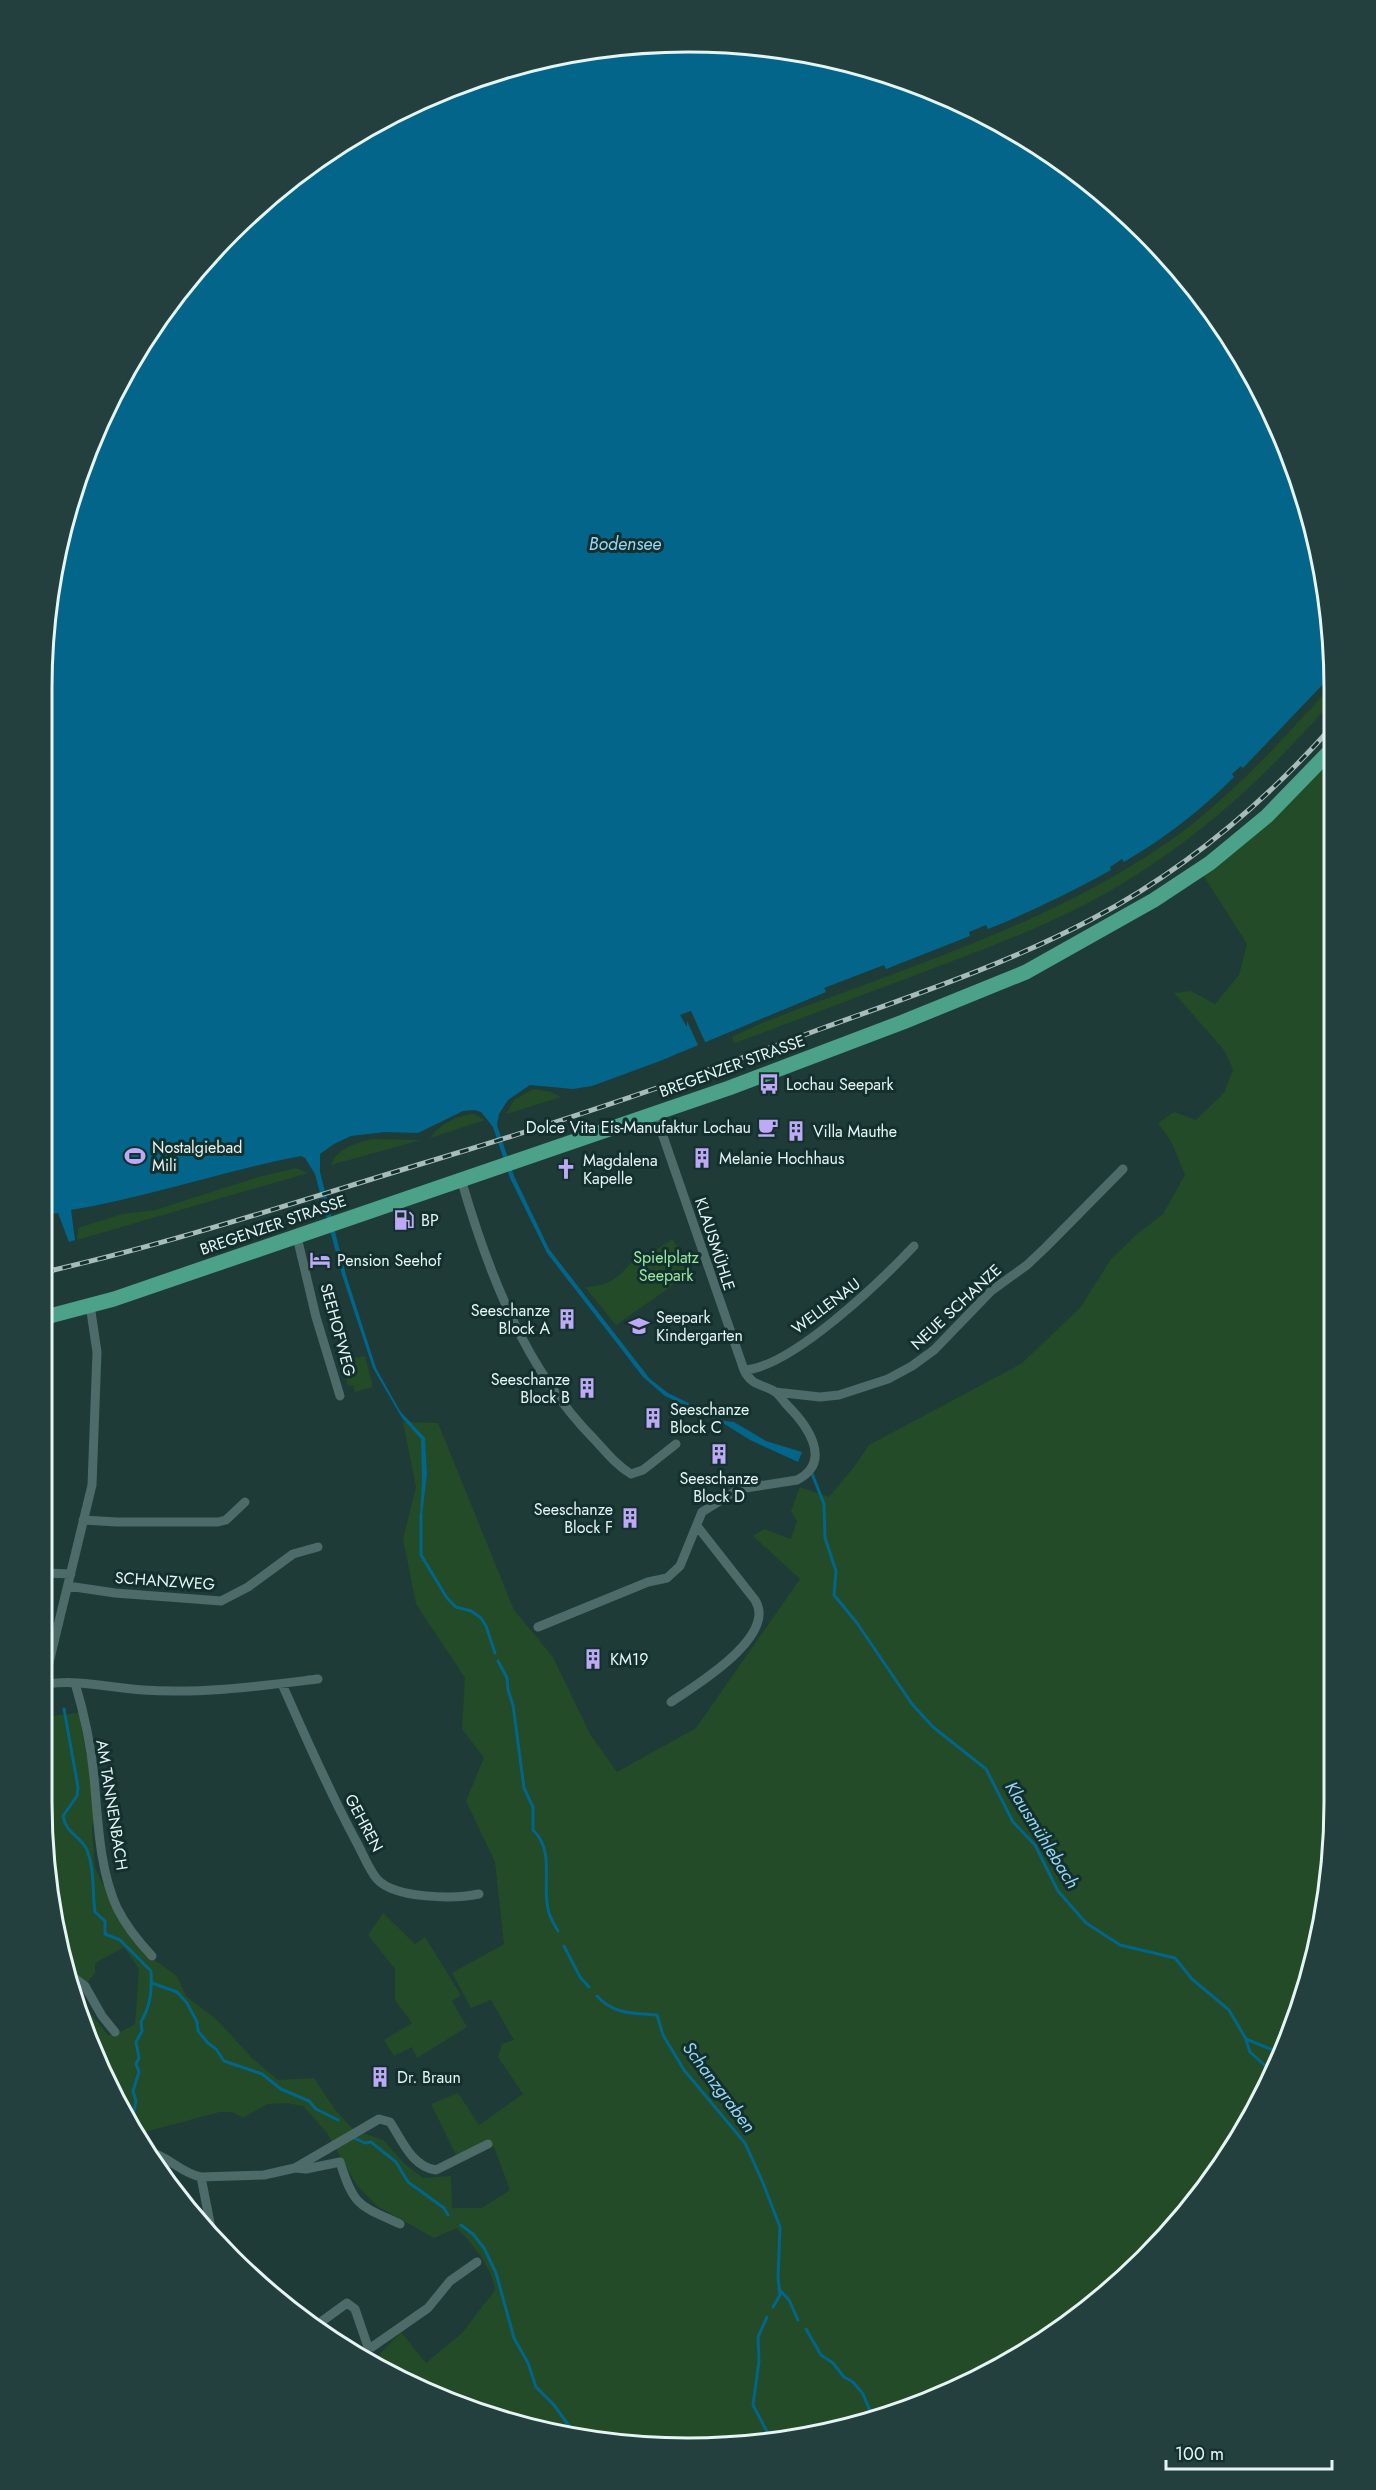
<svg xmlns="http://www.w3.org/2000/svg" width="1376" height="2490" viewBox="0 0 1376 2490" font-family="Jost,sans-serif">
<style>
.green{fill:#234b27}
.water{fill:#026589}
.pier{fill:#1e3b38}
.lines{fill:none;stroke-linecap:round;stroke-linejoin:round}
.stream{stroke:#026589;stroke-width:3}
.street{stroke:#4d6b69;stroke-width:9}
.primary{stroke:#4ba289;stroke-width:15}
.rail-casing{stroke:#a7bbba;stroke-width:5}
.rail{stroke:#13302e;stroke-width:3;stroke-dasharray:9;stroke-linecap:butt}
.labels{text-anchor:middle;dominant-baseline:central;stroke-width:6;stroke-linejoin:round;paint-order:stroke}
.street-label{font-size:16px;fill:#e5f5f4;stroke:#13302e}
.poi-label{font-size:16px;fill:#e5f5f4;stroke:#13302e;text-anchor:start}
.park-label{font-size:16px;fill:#9ae8a0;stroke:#13302e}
.water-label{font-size:18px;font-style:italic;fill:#99d5f4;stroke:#13302e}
.rim{fill:none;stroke:#e5f5f4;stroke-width:3}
</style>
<rect width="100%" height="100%" fill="#1e3b38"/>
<!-- green -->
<path class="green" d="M 1329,688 L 1329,704 C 1264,780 1189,847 1101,896 C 1037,931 968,955 900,981 C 845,1001 790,1023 735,1043 L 732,1037 L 762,1023 C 898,970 1048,926 1168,842 C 1228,800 1280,743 1329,688 Z
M 1329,760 L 1333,1844 L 1312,1970 L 1247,2125 L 1174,2228 L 1114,2288 L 1011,2361 L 935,2399 L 814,2436 L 730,2447 L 604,2443 L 520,2426 L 403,2382 L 371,2363 L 401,2332 L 426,2363 L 462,2333 L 495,2290 C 491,2265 473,2245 457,2228 L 434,2238 L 377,2206 L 356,2184 L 327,2133 L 303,2106 L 286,2103 L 267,2104 L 243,2118 L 232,2112 L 220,2112 L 137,2134 C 130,2122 120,2110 114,2097 C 106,2079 119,2069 96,2057 L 74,2000 L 88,2010 L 108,2035 L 120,2032 L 135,2024 L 139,1969 L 124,1947 L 95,1963 L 95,1973 L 87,1983 L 65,1964 L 65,1938 L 59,1935 L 54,1915 L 54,1901 L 48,1887 L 47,1751 L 50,1716 L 79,1713 L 86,1754 L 97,1783 L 92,1830 L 95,1868 L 116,1912 L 146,1954 L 177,1976 L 186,1996 L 217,2020 L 253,2059 L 278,2080 L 314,2078 L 336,2111 L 354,2130 L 383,2140 L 406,2165 L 423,2178 L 451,2176 L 452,2208 L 482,2208 L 510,2190 L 494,2147 L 483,2144 L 456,2155 L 431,2104 L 458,2093 L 479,2125 L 523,2094 L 498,2057 L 502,2044 L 514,2040 L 491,2000 L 471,2008 L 452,1973 L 504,1944 L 495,1862 L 466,1801 L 484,1758 L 462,1729 L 465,1678 L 416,1604 L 403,1539 L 416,1487 L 403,1422 L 438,1423 L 514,1610 L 553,1657 L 590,1734 L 617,1772 L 696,1728 L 800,1579 L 753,1536 L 764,1529 L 791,1539 L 797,1521 L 791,1511 L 800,1487 L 829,1497 L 857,1463 L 869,1445 L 1021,1364 L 1080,1308 L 1111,1259 L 1136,1235 L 1163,1214 L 1185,1175 L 1172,1143 L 1158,1123 L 1174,1112 L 1196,1120 L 1224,1093 L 1233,1069 L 1224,1050 L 1174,993 L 1191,991 L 1215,1004 L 1239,975 L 1247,944 L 1203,875 Z
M 533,1089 L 551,1092 L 561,1097 L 506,1114 L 514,1100 Z
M 474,1114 L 485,1120 L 430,1138 C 440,1124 457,1115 474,1114 Z
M 374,1139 L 421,1140 L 331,1165 C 337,1148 358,1142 374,1139 Z
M 296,1168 L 308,1173 L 77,1240 L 78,1228 L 122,1214 L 155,1210 L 258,1177 Z
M 672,1239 L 692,1267 L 669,1288 L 616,1325 L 585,1287 C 612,1285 616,1279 634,1260 L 640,1264 L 641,1261 Z
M 365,1356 L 373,1387 L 355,1392 L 353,1385 L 348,1386 L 342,1360 Z
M 383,1913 L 415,1944 L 425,1937 L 461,1995 L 452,2001 L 467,2027 L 417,2058 L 412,2047 L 394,2056 L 384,2040 L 412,2023 L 395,2000 L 395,1969 L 368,1935 Z"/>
<!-- water -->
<path class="water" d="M 646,43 L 773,48 L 896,76 L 1011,129 L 1145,231 L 1225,329 L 1300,480 L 1329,604 L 1329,678 L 1243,768 L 1241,766 L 1232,774 L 1234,777 C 1200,811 1165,838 1124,862 L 1122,859 L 1110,867 L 1111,870 C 1071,892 1031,912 988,929 L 986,925 L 969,932 L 970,936 L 886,969 L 884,965 L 824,988 L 826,992 L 660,1061 L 592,1086 L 573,1089 L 530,1085 L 508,1100 L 499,1114 L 497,1125 L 514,1176 L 549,1249 L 650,1379 L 668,1393 L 725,1421 L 734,1422 L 766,1441 L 802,1452 L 798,1462 L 750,1440 L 723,1423 L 665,1396 L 643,1377 L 547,1253 L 510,1178 L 493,1127 L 481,1112 L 474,1110 L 463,1111 L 418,1133 L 385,1132 L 351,1136 L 334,1144 L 320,1154 L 320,1172 L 346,1275 L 376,1368 L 400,1411 L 425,1438 L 427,1474 L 422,1516 L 420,1516 L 422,1479 L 421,1439 L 402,1418 L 373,1368 L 342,1275 L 315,1174 L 305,1158 L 301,1156 C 223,1171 149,1197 71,1210 L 75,1240 L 69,1242 L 58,1213 L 45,1215 L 43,646 L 64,520 L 129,365 L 203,262 L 295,175 L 403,108 L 521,64 Z"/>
<!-- pier -->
<path class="pier" d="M 691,1011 L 706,1044 L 699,1047 L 687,1021 L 687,1027 L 680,1015 Z"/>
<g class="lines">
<!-- stream -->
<path class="stream" d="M 811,1471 L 824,1504 L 825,1538 L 836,1571 L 834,1595 L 857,1623 L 912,1704 L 933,1727 L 986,1769 L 1013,1822 L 1035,1845 L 1058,1891 L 1086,1923 L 1120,1945 L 1175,1958 L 1192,1979 L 1229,2010 L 1246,2039 L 1278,2052
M 421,1514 L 421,1555 L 447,1598 L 456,1607 L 471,1611 L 481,1618 L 486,1626 L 495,1653
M 498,1661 L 507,1678 L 508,1690 L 513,1705 L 524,1788 L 533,1807 L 533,1830 C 555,1851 542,1882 548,1909 C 549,1916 554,1924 558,1931
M 64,1709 L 78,1787 L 77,1796 L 63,1816 C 66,1834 81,1836 87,1850 C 95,1870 92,1891 95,1912 L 105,1921 L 105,1934 L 120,1940 L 151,1971 C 152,1990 151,2005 141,2022 L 142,2031 L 136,2042 L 139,2058 L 136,2064 L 139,2072 L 133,2091 L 136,2101 L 133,2116 L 135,2130
M 564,1946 L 580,1977 L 589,1987
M 152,1983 L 177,1992 L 187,2003 L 197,2022 L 198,2031 L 208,2043 L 216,2049 L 224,2061 L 262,2074 L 281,2089 L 309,2101 L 316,2109 L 338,2120
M 597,1996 C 614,2015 634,2013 657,2015 L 663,2035 L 684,2070 L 745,2143 L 763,2183 L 780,2227 L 778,2278 L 780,2295 L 773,2307
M 1246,2040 L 1250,2052 L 1270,2070
M 354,2138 L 365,2143 L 371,2142 L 396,2162 L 408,2182 L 444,2208 L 448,2215
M 461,2225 L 473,2234 L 484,2248 L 496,2273 L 514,2338 L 528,2363 L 536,2387 L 554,2405 L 577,2437
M 779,2289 L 789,2300 L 798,2320
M 767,2317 L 758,2337 L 759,2361 L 753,2405 L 772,2441
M 806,2329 L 821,2355 L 833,2363 L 844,2377 L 853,2382 L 863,2394 L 873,2418"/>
<!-- street -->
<path class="street" d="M 461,1179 C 488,1272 525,1369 594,1439 C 606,1452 616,1465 631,1474 L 643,1470 L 676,1444
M 297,1237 L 316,1317 L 340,1396
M 744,1370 C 791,1368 881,1281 914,1246
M 775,1392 L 820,1397 L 839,1395 L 888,1379 L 912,1366 L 934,1350 L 991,1291 L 1027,1265 L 1045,1248 L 1123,1169
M 83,1520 L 117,1522 L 218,1522 L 226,1520 L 245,1502
M 47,1573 L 71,1574
M 68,1586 L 115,1593 L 221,1601 L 248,1587 L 293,1554 L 318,1547
M 538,1627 L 648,1582 L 667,1578 L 680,1566 L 702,1512 L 739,1489 L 797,1480 C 834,1461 806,1424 787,1405 C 783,1401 779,1394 774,1391 C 761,1384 751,1385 744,1370 L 655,1113
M 47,1671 L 92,1485 L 97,1352 L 90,1305
M 75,1683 C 84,1713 91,1746 94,1777 C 98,1820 99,1868 117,1908 C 126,1926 138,1941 152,1956
M 47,1684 C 79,1679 111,1688 143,1690 C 202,1694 260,1686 318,1679
M 282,1684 C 306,1738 329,1791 357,1843 C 363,1854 369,1870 377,1879 C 395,1899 455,1899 479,1894
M 47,1698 L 47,1746
M 671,1702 C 696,1685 778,1636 755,1600 L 697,1526
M 68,1973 L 85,1986 L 102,2016 L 115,2032
M 149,2152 C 168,2156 181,2173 201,2177 L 264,2175 L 295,2168 L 379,2119 L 390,2122 C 402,2140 412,2167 436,2170 L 488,2144
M 295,2168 L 306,2169 L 340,2162 C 354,2207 359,2205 400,2224
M 201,2177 L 213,2238
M 314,2327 L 347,2303 L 355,2309 L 367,2344 L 372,2347 L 428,2308 L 450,2281 L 477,2262"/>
<!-- primary -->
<path class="primary" d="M 46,1317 L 114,1299 L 729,1088 L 903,1022 L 1026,972 L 1154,900 L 1210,863 L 1267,816 L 1329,752"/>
<!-- rail casing -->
<g class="rail-casing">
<path id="rail" d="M 45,1272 C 177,1242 305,1199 434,1160 C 565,1121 695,1076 823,1028 C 914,995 1007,964 1092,919 C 1183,871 1261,806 1329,730"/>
</g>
<!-- rail -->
<use href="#rail" class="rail"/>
</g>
<!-- icons -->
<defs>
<g id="bus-bare" transform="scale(1.62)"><path d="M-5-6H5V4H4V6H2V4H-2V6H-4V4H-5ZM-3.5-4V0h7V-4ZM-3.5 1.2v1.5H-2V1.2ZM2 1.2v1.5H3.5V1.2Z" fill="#bda9f5" stroke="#13302e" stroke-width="2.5" paint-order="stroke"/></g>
<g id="cafe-bare" transform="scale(1.62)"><path d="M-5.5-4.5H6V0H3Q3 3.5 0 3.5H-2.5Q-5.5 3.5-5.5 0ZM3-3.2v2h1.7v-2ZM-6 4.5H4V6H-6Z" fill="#bda9f5" stroke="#13302e" stroke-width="2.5" paint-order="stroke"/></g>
<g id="building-bare" transform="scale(1.62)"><path d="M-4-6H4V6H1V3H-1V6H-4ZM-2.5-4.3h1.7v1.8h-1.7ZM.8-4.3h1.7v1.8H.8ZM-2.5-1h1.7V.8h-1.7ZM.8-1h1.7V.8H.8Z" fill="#bda9f5" stroke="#13302e" stroke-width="2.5" paint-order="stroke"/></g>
<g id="stadium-bare" transform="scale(1.62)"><path d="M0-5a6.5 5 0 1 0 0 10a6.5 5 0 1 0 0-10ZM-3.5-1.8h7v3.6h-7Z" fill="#bda9f5" stroke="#13302e" stroke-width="2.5" paint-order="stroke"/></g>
<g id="church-bare" transform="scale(1.62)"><path d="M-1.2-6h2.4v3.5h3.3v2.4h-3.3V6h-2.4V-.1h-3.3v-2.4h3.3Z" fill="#bda9f5" stroke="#13302e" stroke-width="2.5" paint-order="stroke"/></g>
<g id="fuel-bare" transform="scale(1.62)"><path d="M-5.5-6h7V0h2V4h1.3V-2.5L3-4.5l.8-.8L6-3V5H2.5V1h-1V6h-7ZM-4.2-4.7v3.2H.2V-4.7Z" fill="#bda9f5" stroke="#13302e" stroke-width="2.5" paint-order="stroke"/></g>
<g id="hotel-bare" transform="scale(1.62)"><path d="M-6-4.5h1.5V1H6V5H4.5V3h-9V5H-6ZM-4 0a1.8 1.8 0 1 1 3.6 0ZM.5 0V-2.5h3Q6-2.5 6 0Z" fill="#bda9f5" stroke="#13302e" stroke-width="2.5" paint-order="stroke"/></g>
<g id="school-bare" transform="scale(1.62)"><path d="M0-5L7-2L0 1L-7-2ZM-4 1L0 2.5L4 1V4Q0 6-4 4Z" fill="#bda9f5" stroke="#13302e" stroke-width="2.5" paint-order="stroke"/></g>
</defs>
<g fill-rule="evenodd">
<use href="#bus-bare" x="769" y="1084"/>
<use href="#cafe-bare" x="768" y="1127"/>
<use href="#building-bare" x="796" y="1131"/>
<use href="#stadium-bare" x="135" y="1156"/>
<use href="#building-bare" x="702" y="1158"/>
<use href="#church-bare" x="566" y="1169"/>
<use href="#fuel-bare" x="404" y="1220"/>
<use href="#hotel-bare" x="320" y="1260"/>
<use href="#building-bare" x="567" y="1319"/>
<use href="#school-bare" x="639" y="1326"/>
<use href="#building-bare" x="587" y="1388"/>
<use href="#building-bare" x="653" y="1418"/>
<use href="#building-bare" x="719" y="1454"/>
<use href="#building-bare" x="630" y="1518"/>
<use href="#building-bare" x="593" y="1659"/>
<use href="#building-bare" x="380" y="2077"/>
</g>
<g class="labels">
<!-- street labels -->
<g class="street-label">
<text transform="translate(732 1066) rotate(-20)">BREGENZER STRASSE</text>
<text transform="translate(273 1225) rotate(-19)">BREGENZER STRASSE</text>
<text transform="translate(715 1244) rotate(72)">KLAUSMÜHLE</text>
<text transform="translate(826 1306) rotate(-37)">WELLENAU</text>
<text transform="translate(956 1307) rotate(-43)">NEUE SCHANZE</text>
<text transform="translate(338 1330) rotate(75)">SEEHOFWEG</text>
<text transform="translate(165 1581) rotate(4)">SCHANZWEG</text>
<text transform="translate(112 1805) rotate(81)">AM TANNENBACH</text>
<text transform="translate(364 1823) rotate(62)">GEHREN</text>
</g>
<!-- poi labels -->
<g class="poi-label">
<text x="786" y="1084">Lochau Seepark</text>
<text x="751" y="1127" text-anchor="end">Dolce Vita Eis-Manufaktur Lochau</text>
<text x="813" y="1131">Villa Mauthe</text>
<text x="152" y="1147">Nostalgiebad<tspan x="152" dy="18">Mili</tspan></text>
<text x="719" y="1158">Melanie Hochhaus</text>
<text x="583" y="1160">Magdalena<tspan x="583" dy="18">Kapelle</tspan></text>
<text x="421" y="1220">BP</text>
<text x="337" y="1260">Pension Seehof</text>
<text x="550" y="1310" text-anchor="end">Seeschanze<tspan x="550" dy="18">Block A</tspan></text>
<text x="656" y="1317">Seepark<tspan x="656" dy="18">Kindergarten</tspan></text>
<text x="570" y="1379" text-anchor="end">Seeschanze<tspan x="570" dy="18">Block B</tspan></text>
<text x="670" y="1409">Seeschanze<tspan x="670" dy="18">Block C</tspan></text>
<text x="719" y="1478" text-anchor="middle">Seeschanze<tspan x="719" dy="18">Block D</tspan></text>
<text x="613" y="1509" text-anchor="end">Seeschanze<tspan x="613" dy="18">Block F</tspan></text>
<text x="610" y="1659">KM19</text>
<text x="397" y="2077">Dr. Braun</text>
</g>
<!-- park labels -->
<g class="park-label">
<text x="666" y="1257">Spielplatz<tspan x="666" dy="18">Seepark</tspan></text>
</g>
<!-- water labels -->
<g class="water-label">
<text x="625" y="544">Bodensee</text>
<text transform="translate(1042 1835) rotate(58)">Klausmühlebach</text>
<text transform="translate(719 2087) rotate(53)">Schanzgraben</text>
</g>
</g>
<!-- crop -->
<path d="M0 0H1376V2490H0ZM688 52H688A636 636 0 0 1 1324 688V1802A636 636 0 0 1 688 2438H688A636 636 0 0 1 52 1802V688A636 636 0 0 1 688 52Z" fill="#24403e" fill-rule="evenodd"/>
<path class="rim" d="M688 52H688A636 636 0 0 1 1324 688V1802A636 636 0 0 1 688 2438H688A636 636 0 0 1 52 1802V688A636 636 0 0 1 688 52Z"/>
<!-- scale -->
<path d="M1166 2460v9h166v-9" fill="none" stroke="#e5f5f4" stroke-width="3"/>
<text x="1175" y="2460" font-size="18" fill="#e5f5f4" stroke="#13302e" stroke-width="4.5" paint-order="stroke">100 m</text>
</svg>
